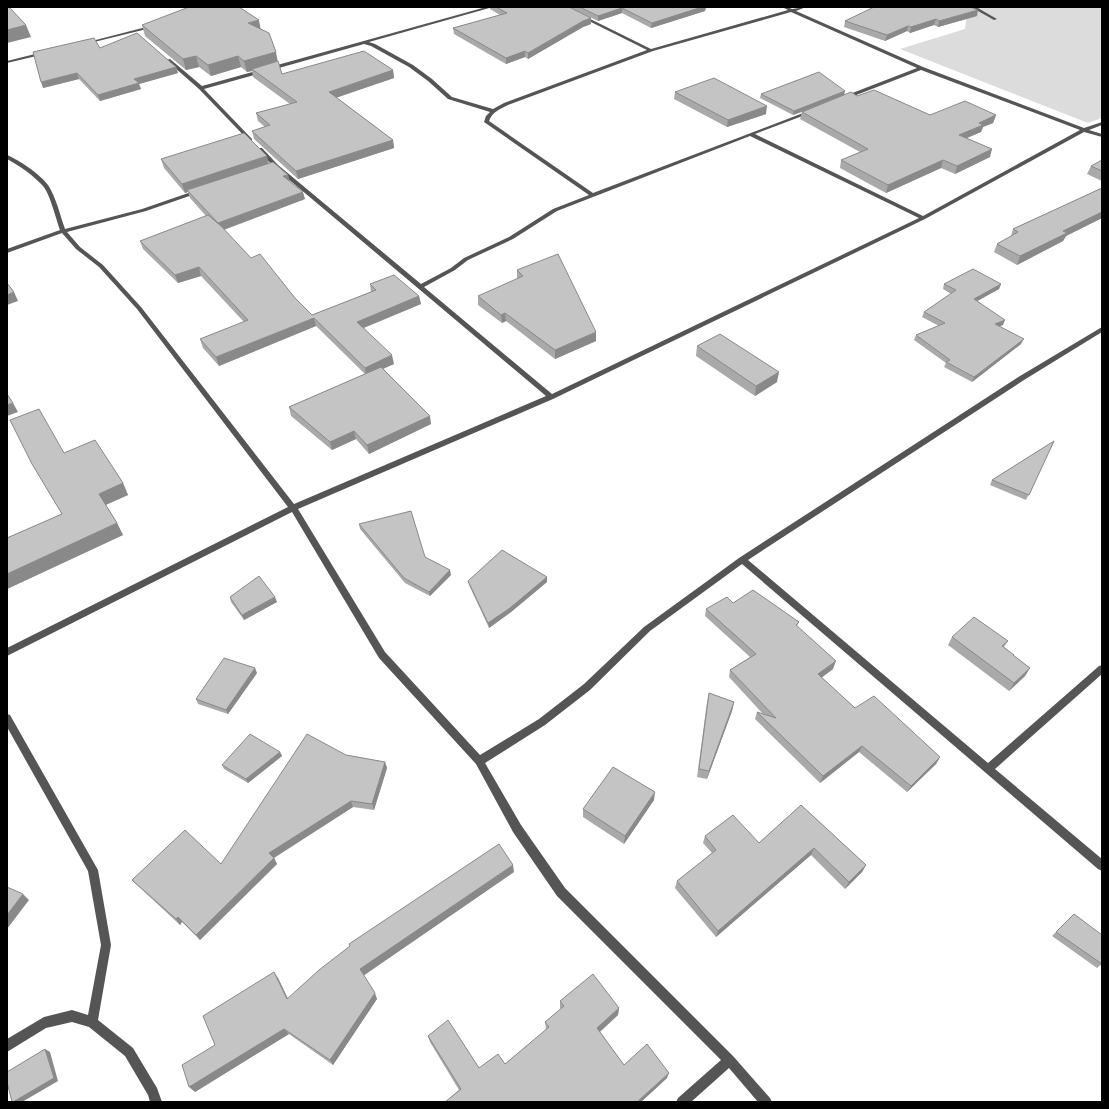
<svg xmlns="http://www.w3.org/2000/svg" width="1109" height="1109" viewBox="0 0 1109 1109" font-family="Cabin,sans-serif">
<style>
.green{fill:#dcdcdc}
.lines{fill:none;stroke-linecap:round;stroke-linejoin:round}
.minor{fill:#555;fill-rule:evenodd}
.wall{fill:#a9a9a9}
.shaded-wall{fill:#898989}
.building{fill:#c4c4c4;stroke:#898989}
</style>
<rect width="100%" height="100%" fill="#fff"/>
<!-- green -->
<path class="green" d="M 962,7 L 1102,7 L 1102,118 L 1088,123 L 900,49 L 965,29 L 967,14 Z"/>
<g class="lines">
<!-- minor -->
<path class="minor" d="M 486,7 L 493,7 L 369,42 L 375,44 L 413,65 L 432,79 L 452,97 L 493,109 L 504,103 L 647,50 L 561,7 L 566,7 L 651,49 L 788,10 L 782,7 L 787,7 L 792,9 L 806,7 L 796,11 L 923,67 L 1084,128 L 1102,122 L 1102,125 L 1089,130 L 1102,134 L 1102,137 L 1084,132 L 925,219 L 553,399 L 298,509 L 385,652 L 480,755 L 539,719 L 584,684 L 644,627 L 739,558 L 1020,376 L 1102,327 L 1102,332 L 1024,380 L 748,560 L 988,763 L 1099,666 L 1102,665 L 1102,674 L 995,769 L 1102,859 L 1102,871 L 1098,869 L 742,564 L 650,631 L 590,690 L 545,725 L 485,763 L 521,825 L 565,888 L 733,1056 L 770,1098 L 772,1102 L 758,1102 L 729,1068 L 691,1102 L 676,1102 L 678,1098 L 721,1060 L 557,896 L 513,832 L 476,764 L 379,658 L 292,512 L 7,656 L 7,648 L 288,507 L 137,309 L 99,267 L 76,249 L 62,233 L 7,253 L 7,249 L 60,230 C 56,219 50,194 43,186 C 33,175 20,166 7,159 L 7,155 C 19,160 40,174 48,185 C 56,197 60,215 65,229 L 142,209 L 197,190 L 201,190 L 201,192 L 146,211 L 67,232 L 80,247 L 103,265 L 141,307 L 294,504 L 546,396 L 274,167 L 258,150 L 258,148 L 262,148 L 278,165 L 421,284 L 451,268 L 464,258 L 509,237 L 553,209 L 589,195 L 484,122 L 486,116 L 490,112 L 448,99 L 428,81 L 409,67 L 371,46 L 364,44 L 204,89 L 252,139 L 252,141 L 250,142 L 199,89 L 166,60 L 170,59 L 202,86 ZM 791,12 L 917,68 L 842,97 L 842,99 L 846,99 L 921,70 L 1080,130 L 923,216 L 755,134 L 813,112 L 813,110 L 811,110 L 593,193 L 489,121 C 492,112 500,109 508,105 L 653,51 ZM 750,136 L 919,218 L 552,394 L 424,287 L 455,270 L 468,260 L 513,239 L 557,211 Z
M 971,7 L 976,7 L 997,19 L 994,20 Z
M 154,25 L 155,25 L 155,27 L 86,44 L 84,43 Z
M 43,52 L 45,53 L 45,54 L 7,63 L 7,61 Z
M 7,714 L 10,715 L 98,870 L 111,945 L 98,1020 L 133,1048 L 157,1088 L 162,1102 L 150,1102 L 148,1095 L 125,1056 L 89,1027 L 72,1022 L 46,1028 L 7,1052 L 7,1039 L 44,1017 L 72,1010 L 88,1015 L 101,945 L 88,871 L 7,727 Z"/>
</g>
<!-- wall -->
<path class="wall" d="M 490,7 L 569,7 L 591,18 L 591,24 L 583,27 L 528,59 L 525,57 L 506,64 L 454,34 L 453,28 L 500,15 L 490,9 Z
M 569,7 L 706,7 L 705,11 L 651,28 L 622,13 L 598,21 Z
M 977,16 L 938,27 L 934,25 L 910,33 L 907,31 L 885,41 L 844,27 L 845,21 Z
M 142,25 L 261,29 L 278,62 L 282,74 L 393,70 L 394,78 L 336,97 L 393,140 L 394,148 L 298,179 L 254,139 L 252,131 L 265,127 L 258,121 L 256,113 L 290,104 L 253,77 L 252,71 L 247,72 L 241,67 L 211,76 L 199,67 L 186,70 L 145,36 Z
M 100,48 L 176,67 L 178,73 L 139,84 L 141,89 L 100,101 L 79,79 L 43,88 Z
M 675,92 L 766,114 L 727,127 L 674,99 Z
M 761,94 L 844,95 L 857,96 L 930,115 L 996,115 L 993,123 L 983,127 L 981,132 L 967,138 L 990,157 L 955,174 L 941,168 L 886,193 L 840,168 L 841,160 L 860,152 L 800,119 L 802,112 L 793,115 L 760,98 Z
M 161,159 L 269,163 L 288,175 L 289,181 L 305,199 L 224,230 L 251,258 L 295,298 L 312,315 L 371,292 L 370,284 L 419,296 L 421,304 L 364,328 L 394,364 L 383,369 L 431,424 L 369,454 L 356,439 L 332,450 L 291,416 L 289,407 L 365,374 L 316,326 L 219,366 L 203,348 L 200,339 L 244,322 L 201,276 L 178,283 L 143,249 L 140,241 L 206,216 L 190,198 L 188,192 L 185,193 L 164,168 Z
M 1102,160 L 1102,181 L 1087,174 L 1091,166 Z
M 1102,188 L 1102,218 L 1066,236 L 1063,241 L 1017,265 L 994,252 L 997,244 L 1011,236 L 1013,229 Z
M 517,270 L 596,341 L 555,359 L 506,321 L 502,323 L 478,305 L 478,296 L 517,279 Z
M 944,284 L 1001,284 L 999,289 L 977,301 L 1003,325 L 999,326 L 1021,344 L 972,382 L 944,367 L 946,363 L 914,340 L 916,335 L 939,326 L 922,317 L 924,312 L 951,294 L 943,289 Z
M 697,346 L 777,382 L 755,396 L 696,356 Z
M 1054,441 L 1026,500 L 990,485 L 992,480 Z
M 64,453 L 123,483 L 128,495 L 106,505 L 117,523 L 123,535 L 7,589 L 7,538 L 62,514 L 32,464 Z
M 359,524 L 425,557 L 451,575 L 430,596 L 405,583 L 360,529 Z
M 547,577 L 547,582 L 511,612 L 489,628 L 469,585 L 468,581 Z
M 230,597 L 277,602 L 244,620 L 231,602 Z
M 733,603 L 799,622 L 797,626 L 833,669 L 821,677 L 855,708 L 940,757 L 936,764 L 907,792 L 859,752 L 820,783 L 755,719 L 757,712 L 763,714 L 729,677 L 730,670 L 750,657 L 705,616 L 706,609 Z
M 952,637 L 1008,641 L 1004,647 L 1014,656 L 1030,668 L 1025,676 L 1009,691 L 948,645 Z
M 257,673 L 228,714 L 198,704 L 196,699 Z
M 709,693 L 734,702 L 732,711 L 707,779 L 697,777 L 707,702 Z
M 280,752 L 282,756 L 248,783 L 224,769 L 222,765 Z
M 346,755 L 385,762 L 387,768 L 374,810 L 353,807 L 274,858 L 277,864 L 200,940 L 182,922 L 180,925 L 137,885 L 132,880 L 221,864 Z
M 654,800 L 624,844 L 583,817 L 583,809 Z
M 801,805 L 866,865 L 862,872 L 845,889 L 811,855 L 716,937 L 675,888 L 677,881 L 712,853 L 703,843 L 705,836 L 759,843 Z
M 514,872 L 364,975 L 377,999 L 333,1065 L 289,1034 L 195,1092 L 215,1045 L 278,978 L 288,999 Z
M 1074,914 L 1102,964 L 1097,968 L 1052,936 Z
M 560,1001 L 619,1008 L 618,1015 L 600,1032 L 624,1065 L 667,1078 L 641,1102 L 445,1102 L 459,1090 L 430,1042 L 428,1036 L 479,1068 L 505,1064 L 546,1030 L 546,1029 L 545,1022 L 561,1009 L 560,1008 Z"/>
<!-- shaded-wall -->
<path class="shaded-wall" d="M 702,7 L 706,7 L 705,11 L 651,28 L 652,23 Z
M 622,8 L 622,13 L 598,21 L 598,16 Z
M 978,10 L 977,16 L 938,27 L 939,21 Z
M 591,18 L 591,24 L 583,27 L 528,59 L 528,53 L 583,21 Z
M 936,19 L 934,25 L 910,33 L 911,27 Z
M 259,20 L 261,31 L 248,23 Z
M 26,25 L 31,37 L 7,43 L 7,30 Z
M 908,26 L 907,31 L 885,41 L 887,35 Z
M 525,51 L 525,57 L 506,64 L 506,58 Z
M 276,52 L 278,63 L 252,69 L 252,71 L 247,72 L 244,61 Z
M 196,56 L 199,67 L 186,70 L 183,59 Z
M 238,56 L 241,67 L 211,76 L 208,65 Z
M 176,67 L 178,73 L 139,84 L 141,89 L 100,101 L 98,95 L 134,79 Z
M 393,70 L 394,78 L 330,100 L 329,92 Z
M 77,73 L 79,79 L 43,88 L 41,82 Z
M 845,91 L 844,95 L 793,115 L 794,111 Z
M 767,106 L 766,114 L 727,127 L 728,120 Z
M 996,115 L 993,123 L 983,127 L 981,132 L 957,142 L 959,135 L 979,123 Z
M 393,140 L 394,148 L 298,179 L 296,171 Z
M 992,149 L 990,157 L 955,174 L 957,166 Z
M 267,156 L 269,164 L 187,190 L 188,192 L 185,193 L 182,184 Z
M 943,160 L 941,168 L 886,193 L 888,185 Z
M 288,175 L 290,182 L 283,176 Z
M 303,192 L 305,199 L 220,231 L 218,223 Z
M 1102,212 L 1102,218 L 1066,236 L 1063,241 L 1017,265 L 1020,256 L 1063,231 Z
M 199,267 L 201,276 L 178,283 L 175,275 Z
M 1001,284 L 999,289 L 972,304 L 974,299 Z
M 14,292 L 18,301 L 7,305 L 7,295 Z
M 419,296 L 421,304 L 358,330 L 357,322 Z
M 505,313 L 506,321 L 502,323 L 501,315 Z
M 314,318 L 316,326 L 219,366 L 216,357 Z
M 1005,320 L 1003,325 L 993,329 L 995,324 Z
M 596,332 L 596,341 L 555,359 L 555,350 Z
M 1024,339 L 1021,344 L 972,382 L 974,377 Z
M 392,355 L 394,364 L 366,376 L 365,368 Z
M 779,372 L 777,382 L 755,396 L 756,386 Z
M 13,403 L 18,412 L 7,416 L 7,405 Z
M 430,416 L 431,424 L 369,454 L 367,445 Z
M 354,431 L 356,439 L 332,450 L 330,442 Z
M 123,483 L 128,495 L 105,505 L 99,494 Z
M 117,523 L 123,535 L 7,589 L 7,574 Z
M 450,570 L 451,575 L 430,596 L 429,592 Z
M 547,577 L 547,582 L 511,612 L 489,628 L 488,623 Z
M 275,597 L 277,602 L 244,620 L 242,615 Z
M 836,661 L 833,669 L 816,682 L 818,674 Z
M 255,668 L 257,673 L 228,714 L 226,710 Z
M 1030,668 L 1025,676 L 1009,691 L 1014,683 Z
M 734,702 L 732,711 L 707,779 L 709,771 Z
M 862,746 L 859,752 L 820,783 L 823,776 Z
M 280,752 L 282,756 L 248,783 L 246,779 Z
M 940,757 L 936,764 L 907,792 L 911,786 Z
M 385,762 L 387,768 L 374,810 L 372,804 Z
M 655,792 L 654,800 L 624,844 L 625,836 Z
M 351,801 L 353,807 L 272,859 L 269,853 Z
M 814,848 L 811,855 L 716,937 L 718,931 Z
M 274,858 L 277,864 L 200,940 L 196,935 Z
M 513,865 L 514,872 L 363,976 L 360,969 Z
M 866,865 L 862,872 L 845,889 L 849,882 Z
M 23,894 L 29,900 L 7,929 L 7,915 Z
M 178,917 L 182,922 L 180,925 L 176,919 Z
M 274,972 L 278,978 L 291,1005 L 287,999 Z
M 375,993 L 377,999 L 333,1065 L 330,1060 Z
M 619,1008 L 618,1015 L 596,1035 L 597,1028 Z
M 284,1029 L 289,1034 L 195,1092 L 189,1087 Z
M 45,1049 L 50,1052 L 58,1081 L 22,1102 L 13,1102 Z
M 669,1073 L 667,1078 L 641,1102 L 637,1102 Z"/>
<!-- building -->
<path class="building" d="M 7,7 L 9,7 L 26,25 L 7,30 Z
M 189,7 L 239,7 L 259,20 L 248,23 L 269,33 L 276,52 L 244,61 L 238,56 L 208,65 L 196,56 L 183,59 L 142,25 Z
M 496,7 L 569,7 L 591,18 L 583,21 L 528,53 L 525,51 L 506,58 L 453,28 L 507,13 Z
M 580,7 L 702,7 L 652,23 L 622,8 L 598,16 Z
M 874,7 L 970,7 L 978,10 L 939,21 L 936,19 L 911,27 L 908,26 L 887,35 L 845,21 Z
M 137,33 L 176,67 L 134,79 L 139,83 L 98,95 L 77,73 L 41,82 L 33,52 L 94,38 L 100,48 Z
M 364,51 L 393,70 L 329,92 L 393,140 L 296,171 L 252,131 L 270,125 L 256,113 L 297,102 L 252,69 L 278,61 L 282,74 Z
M 819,72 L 845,91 L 794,111 L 761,94 Z
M 714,78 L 767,106 L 728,120 L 675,92 Z
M 874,90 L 930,115 L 965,101 L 996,115 L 979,123 L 983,125 L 959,135 L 992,149 L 957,166 L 943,160 L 888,185 L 841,160 L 868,149 L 802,112 L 851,92 L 857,96 Z
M 244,133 L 267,156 L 182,184 L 161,159 Z
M 1102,160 L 1102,171 L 1091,166 Z
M 273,162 L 288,175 L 283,176 L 303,192 L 218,223 L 187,190 Z
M 1102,188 L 1102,212 L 1063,231 L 1067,233 L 1020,256 L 997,244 L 1018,232 L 1013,229 Z
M 208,215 L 221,226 L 251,258 L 260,254 L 295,298 L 312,315 L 376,290 L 370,284 L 394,275 L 419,296 L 357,322 L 392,355 L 365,368 L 314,318 L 216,357 L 200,339 L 248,320 L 199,267 L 175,275 L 140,241 Z
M 558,254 L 596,332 L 555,350 L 505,313 L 501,315 L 478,296 L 523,276 L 517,270 Z
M 973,269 L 1001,284 L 974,299 L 1005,320 L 995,324 L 1024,339 L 974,377 L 946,362 L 950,360 L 916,335 L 945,323 L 924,312 L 956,290 L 944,284 Z
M 7,283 L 14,292 L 7,295 Z
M 720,334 L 779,372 L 756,386 L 697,346 Z
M 381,367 L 430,416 L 367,445 L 354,431 L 330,442 L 289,407 Z
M 7,394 L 13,403 L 7,405 Z
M 39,409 L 64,453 L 95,440 L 123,483 L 99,494 L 117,523 L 7,574 L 7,538 L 62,514 L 32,464 L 10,420 Z
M 1054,441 L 1029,495 L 992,480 Z
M 411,511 L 425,557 L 450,570 L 429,592 L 404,578 L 359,524 Z
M 502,550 L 547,577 L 510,608 L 488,623 L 468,581 Z
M 259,576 L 275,597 L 242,615 L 230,597 Z
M 753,590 L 799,622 L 796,625 L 836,661 L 818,674 L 855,708 L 874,696 L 940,757 L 911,786 L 862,746 L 823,776 L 757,712 L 776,718 L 730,670 L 756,654 L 706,609 L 727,597 L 733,603 Z
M 974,617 L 1008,641 L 1002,646 L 1014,655 L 1013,655 L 1030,668 L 1014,683 L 952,637 Z
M 224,658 L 255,668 L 226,710 L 196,699 Z
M 709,693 L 734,702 L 709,771 L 699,769 Z
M 250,734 L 280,752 L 246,779 L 222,765 Z
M 307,734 L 346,755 L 385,762 L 372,804 L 351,801 L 269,853 L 274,858 L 196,935 L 178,917 L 176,919 L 132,880 L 185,830 L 221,864 Z
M 613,767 L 655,792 L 625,836 L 583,809 Z
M 801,805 L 866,865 L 849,882 L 814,848 L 718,931 L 677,881 L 716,850 L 705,836 L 733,815 L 759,843 Z
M 499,844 L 513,865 L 360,969 L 375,993 L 330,1060 L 284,1029 L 189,1087 L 182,1065 L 215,1045 L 203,1016 L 274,972 L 287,999 L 319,970 L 350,946 L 349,944 Z
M 7,887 L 23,894 L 7,915 Z
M 1074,914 L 1102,935 L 1102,964 L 1056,932 Z
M 593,974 L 619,1008 L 597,1028 L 624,1065 L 647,1044 L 669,1073 L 637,1102 L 445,1102 L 461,1089 L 428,1036 L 448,1020 L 479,1068 L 498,1054 L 505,1064 L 549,1027 L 545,1022 L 564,1006 L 560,1001 Z
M 45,1049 L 54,1078 L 13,1102 L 12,1102 L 7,1082 L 7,1072 Z"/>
<!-- border -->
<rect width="1109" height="1109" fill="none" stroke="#000000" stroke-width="16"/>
</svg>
